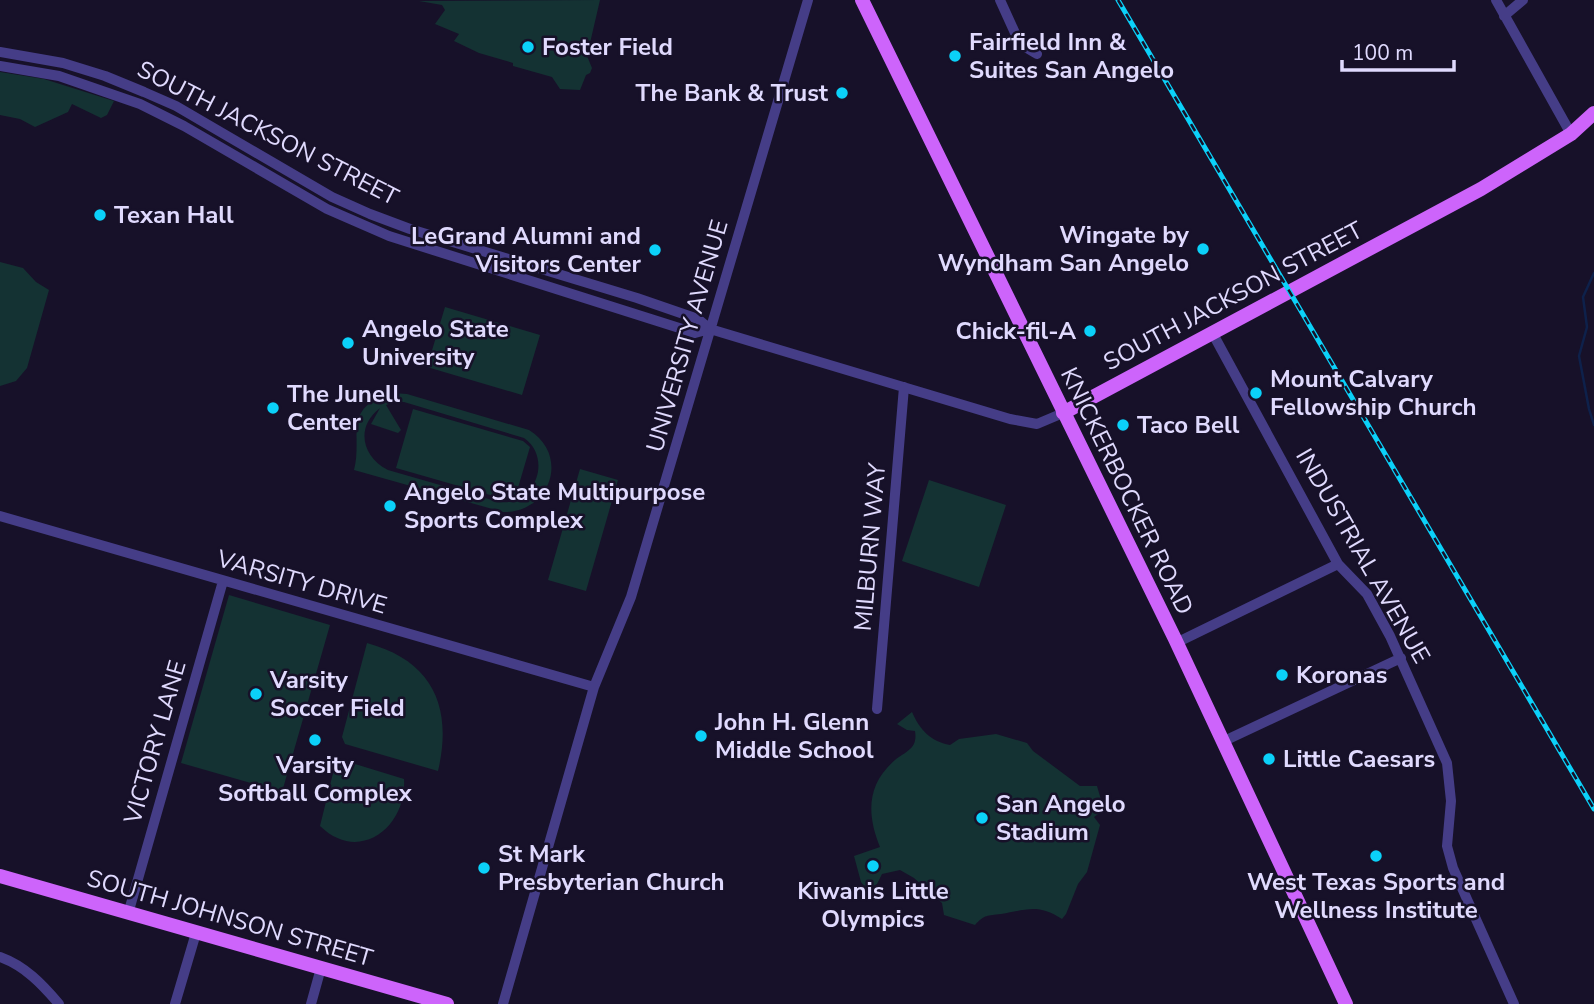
<svg xmlns="http://www.w3.org/2000/svg" width="1594" height="1004" viewBox="0 0 1594 1004" font-family="'Nunito Sans',sans-serif">
<style>
.green{fill:#143233;fill-rule:evenodd}
.lines{fill:none;stroke-linecap:round;stroke-linejoin:round}
.stream{stroke:#0e214b;stroke-width:2.5}
.minor{stroke:#453d87;stroke-width:10}
.major{stroke:#cd64fb;stroke-width:14}
.rail-casing{stroke:#0bd1f9;stroke-width:5}
.rail{stroke:#171129;stroke-width:2.5;stroke-dasharray:8;stroke-linecap:butt}
.poi-dot{fill:#0bd1f9;stroke:#171129;stroke-width:2.5}
.labels{text-anchor:middle;dominant-baseline:central;stroke-width:5;stroke-linejoin:round;paint-order:stroke}
.poi-label{font-size:24px;font-weight:bold;fill:#e0dafe;stroke:#171129;text-anchor:start}
.street-label{font-size:24px;fill:#e0dafe;stroke:#171129}
</style>
<rect width="100%" height="100%" fill="#171129"/>
<!-- green -->
<path class="green" d="M 600,0 L 587,56 L 592,68 L 590,73 L 586,75 L 580,90 L 560,89 L 552,77 L 513,66 L 513,63 L 479,53 L 454,41 L 459,34 L 435,24 L 445,10 L 442,5 L 419,1 Z
M 0,72 L 44,79 L 114,101 L 107,115 L 101,118 L 72,104 L 68,112 L 35,127 L 20,119 L 0,115 Z
M 0,262 L 23,268 L 36,282 L 49,290 L 27,368 L 16,381 L 0,386 Z
M 445,307 L 540,335 L 522,395 L 427,367 Z
M 393,393 L 407,394 L 529,430 C 570,455 551,513 503,512 L 354,470 C 363,436 341,407 393,393 ZM 394,402 L 404,402 L 524,438 C 553,458 535,507 499,502 L 388,470 C 362,457 355,427 380,408 L 371,424 L 398,433 L 401,430 L 386,405 Z
M 413,409 L 523,441 L 530,447 L 515,498 L 504,499 L 396,468 Z
M 580,469 L 618,480 L 586,591 L 548,580 Z
M 929,480 L 1006,505 L 979,587 L 902,561 Z
M 229,595 L 330,625 L 282,792 L 181,763 Z
M 367,643 C 433,661 453,707 438,771 L 345,744 L 342,737 Z
M 912,712 C 920,730 930,741 950,745 L 959,739 L 996,734 L 1027,743 L 1033,751 L 1080,786 L 1097,786 L 1104,810 L 1094,817 L 1100,825 L 1087,872 L 1078,884 L 1066,914 L 1062,919 C 1038,903 1026,910 1001,914 C 987,916 985,914 975,925 L 944,915 L 942,903 L 914,878 L 900,870 L 882,874 L 877,884 L 867,890 L 861,882 L 854,856 L 880,847 C 867,815 866,785 895,760 C 906,751 918,749 915,731 L 907,730 L 897,724 Z
M 342,760 L 404,779 C 407,828 359,864 320,826 L 335,765 Z"/>
<g class="lines">
<!-- stream -->
<path class="stream" d="M 1594,273 L 1583,297 L 1587,327 L 1579,356 L 1589,409 L 1594,425"/>
<!-- minor -->
<path class="minor" d="M 1000,0 L 1020,44 L 1037,54
M 1496,0 L 1571,134
M 1504,16 L 1523,0
M 0,52 L 63,63 L 105,76 L 144,92 L 176,106 L 332,197 L 370,214 L 410,229 L 637,298 L 698,319 L 710,329 L 1010,419 L 1037,424 L 1063,413
M 0,66 L 59,76 L 140,104 L 184,126 L 327,209 L 389,236 L 695,333 L 710,329
M 1213,334 L 1338,564 L 1367,594 L 1390,636 L 1447,763 L 1451,801 L 1447,846 L 1453,868 L 1514,1004
M 0,516 L 594,687
M 1176,643 L 1338,564
M 877,709 L 904,387
M 1222,742 L 1401,658
M 128,914 L 223,581
M 0,957 C 25,966 42,984 59,1004
M 175,1004 L 196,933
M 311,1004 L 321,968
M 503,1004 L 594,687 L 631,597 L 808,0"/>
<!-- major -->
<path class="major" d="M 862,0 L 1175,639 L 1346,1004
M 1063,413 L 1481,189 L 1571,134 L 1594,113
M 0,876 L 447,1004"/>
<!-- rail casing -->
<g class="rail-casing">
<path id="rail" d="M 1118,0 L 1594,809"/>
</g>
<!-- rail -->
<use href="#rail" class="rail"/>
</g>
<!-- markers -->
<g class="poi-dot">
<circle cx="528" cy="47" r="7"/>
<circle cx="955" cy="56" r="7"/>
<circle cx="842" cy="93" r="7"/>
<circle cx="100" cy="215" r="7"/>
<circle cx="1203" cy="249" r="7"/>
<circle cx="655" cy="250" r="7"/>
<circle cx="1090" cy="331" r="7"/>
<circle cx="348" cy="343" r="7"/>
<circle cx="1256" cy="393" r="7"/>
<circle cx="273" cy="408" r="7"/>
<circle cx="1123" cy="425" r="7"/>
<circle cx="390" cy="506" r="7"/>
<circle cx="1282" cy="675" r="7"/>
<circle cx="256" cy="694" r="7"/>
<circle cx="701" cy="736" r="7"/>
<circle cx="315" cy="740" r="7"/>
<circle cx="1269" cy="759" r="7"/>
<circle cx="982" cy="818" r="7"/>
<circle cx="1376" cy="856" r="7"/>
<circle cx="873" cy="866" r="7"/>
<circle cx="484" cy="868" r="7"/>
</g>
<g class="labels">
<!-- poi labels -->
<g class="poi-label">
<text x="969" y="42">Fairfield Inn &amp;<tspan x="969" dy="28">Suites San Angelo</tspan></text>
<text x="542" y="47">Foster Field</text>
<text x="828" y="93" text-anchor="end">The Bank &amp; Trust</text>
<text x="114" y="215">Texan Hall</text>
<text x="1189" y="235" text-anchor="end">Wingate by<tspan x="1189" dy="28">Wyndham San Angelo</tspan></text>
<text x="641" y="236" text-anchor="end">LeGrand Alumni and<tspan x="641" dy="28">Visitors Center</tspan></text>
<text x="362" y="329">Angelo State<tspan x="362" dy="28">University</tspan></text>
<text x="1076" y="331" text-anchor="end">Chick-fil-A</text>
<text x="1270" y="379">Mount Calvary<tspan x="1270" dy="28">Fellowship Church</tspan></text>
<text x="287" y="394">The Junell<tspan x="287" dy="28">Center</tspan></text>
<text x="1137" y="425">Taco Bell</text>
<text x="404" y="492">Angelo State Multipurpose<tspan x="404" dy="28">Sports Complex</tspan></text>
<text x="1296" y="675">Koronas</text>
<text x="270" y="680">Varsity<tspan x="270" dy="28">Soccer Field</tspan></text>
<text x="715" y="722">John H. Glenn<tspan x="715" dy="28">Middle School</tspan></text>
<text x="1283" y="759">Little Caesars</text>
<text x="315" y="765" text-anchor="middle">Varsity<tspan x="315" dy="28">Softball Complex</tspan></text>
<text x="996" y="804">San Angelo<tspan x="996" dy="28">Stadium</tspan></text>
<text x="498" y="854">St Mark<tspan x="498" dy="28">Presbyterian Church</tspan></text>
<text x="1376" y="882" text-anchor="middle">West Texas Sports and<tspan x="1376" dy="28">Wellness Institute</tspan></text>
<text x="873" y="891" text-anchor="middle">Kiwanis Little<tspan x="873" dy="28">Olympics</tspan></text>
</g>
<!-- street labels -->
<g class="street-label">
<text transform="translate(268 133) rotate(27)">SOUTH JACKSON STREET</text>
<text transform="translate(1233 296) rotate(-28)">SOUTH JACKSON STREET</text>
<text transform="translate(687 336) rotate(-74)">UNIVERSITY AVENUE</text>
<text transform="translate(1127 491) rotate(64)">KNICKERBOCKER ROAD</text>
<text transform="translate(870 547) rotate(-85)">MILBURN WAY</text>
<text transform="translate(1363 556) rotate(60)">INDUSTRIAL AVENUE</text>
<text transform="translate(302 582) rotate(16)">VARSITY DRIVE</text>
<text transform="translate(155 742) rotate(-74)">VICTORY LANE</text>
<text transform="translate(230 918) rotate(16)">SOUTH JOHNSON STREET</text>
</g>
</g>
<!-- scale -->
<path d="M1342 60v10h112v-10" fill="none" stroke="#e0dafe" stroke-width="3.5"/>
<text x="1352" y="60" font-size="21" fill="#e0dafe" stroke="#171129" stroke-width="5" paint-order="stroke">100 m</text>
</svg>
